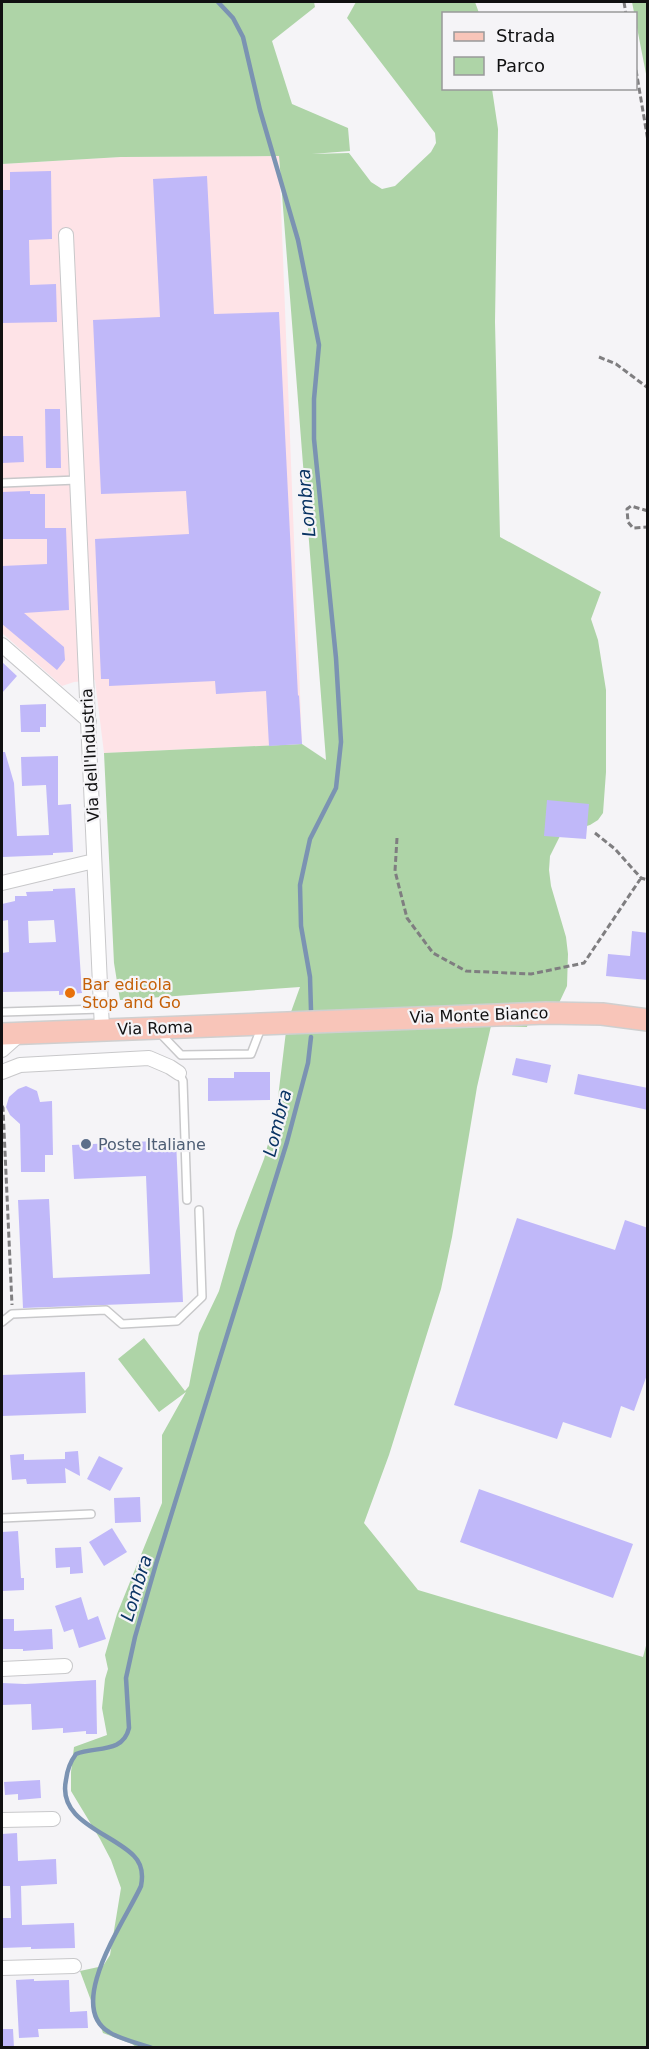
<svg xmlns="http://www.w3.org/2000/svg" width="649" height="2049" viewBox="0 0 649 2049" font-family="'DejaVu Sans',sans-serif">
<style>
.industrial{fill:#fee3e7}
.green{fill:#aed4a7}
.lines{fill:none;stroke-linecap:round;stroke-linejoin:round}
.stream{stroke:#7b93b2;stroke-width:4.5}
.building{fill:#c0b8f9;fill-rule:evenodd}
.lane-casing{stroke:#c8c8ca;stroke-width:10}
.street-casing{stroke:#c8c8ca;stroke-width:16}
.primary-casing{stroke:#cfcfcf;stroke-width:24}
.path{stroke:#7f7e80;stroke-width:3;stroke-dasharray:6 3;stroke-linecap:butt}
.lane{stroke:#fff;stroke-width:7}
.street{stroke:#fff;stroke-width:14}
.primary{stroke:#f8c5b9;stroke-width:21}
.food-dot{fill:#e8710a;stroke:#f5f4f7;stroke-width:2}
.service-dot{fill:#5c6f8a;stroke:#f5f4f7;stroke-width:2}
.labels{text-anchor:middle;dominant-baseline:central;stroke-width:4.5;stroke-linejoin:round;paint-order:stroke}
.street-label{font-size:16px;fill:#101011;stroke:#f5f4f7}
.food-label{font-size:16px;fill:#c56008;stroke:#f5f4f7;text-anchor:start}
.service-label{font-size:16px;fill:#4e5e75;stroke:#f5f4f7;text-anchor:start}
.water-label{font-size:18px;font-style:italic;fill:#093363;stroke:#f5f4f7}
</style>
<rect width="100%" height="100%" fill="#f5f4f7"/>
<!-- industrial -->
<path class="industrial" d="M 279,156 L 302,744 L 104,753 L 95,680 L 74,682 L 62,686 L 2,633 L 2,164 L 121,157 Z"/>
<!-- green -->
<path class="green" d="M 2,2 L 314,2 L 315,7 L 272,41 L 292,104 L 348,128 L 350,151 L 312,154 L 349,153 L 371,182 L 382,189 L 395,186 L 431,152 L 436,143 L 435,133 L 347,18 L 356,2 L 475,2 L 479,13 L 444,14 L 444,88 L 492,89 L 498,129 L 495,322 L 500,537 L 601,592 L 591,619 L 598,640 L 606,690 L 606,772 L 603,813 L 598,820 L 590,825 L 561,834 L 550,856 L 549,870 L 551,886 L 566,937 L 568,954 L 567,986 L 559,1003 L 532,1006 L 527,1027 L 491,1026 L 477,1087 L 452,1237 L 441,1289 L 389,1455 L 364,1523 L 418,1590 L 643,1657 L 647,1642 L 647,2047 L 136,2047 L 132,2044 L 103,2033 L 80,1971 L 103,1966 L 110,1955 L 121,1888 L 111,1860 L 100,1839 L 71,1791 L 71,1772 L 74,1747 L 107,1735 L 102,1708 L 105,1679 L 108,1669 L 105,1655 L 117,1614 L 162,1503 L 162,1435 L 186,1392 L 159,1412 L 118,1359 L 144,1338 L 185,1391 L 189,1386 L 199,1333 L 219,1291 L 236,1231 L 264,1159 L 276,1114 L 287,1023 L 300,987 L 120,1000 L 114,963 L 104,753 L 302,744 L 326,760 L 279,156 L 121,157 L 2,164 Z
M 632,2 L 647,2 L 647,79 Z"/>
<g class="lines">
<!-- stream -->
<path class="stream" d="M 218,2 L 233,18 L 243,37 L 260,110 L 298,240 L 319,345 L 314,399 L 314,439 L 336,658 L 341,742 L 336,788 L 310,839 L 300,885 L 301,926 L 310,977 L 311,1010
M 152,2048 C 139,2043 121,2040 109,2032 C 64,2005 127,1918 141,1886 C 143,1876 142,1864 134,1856 C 112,1833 57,1822 66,1780 C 67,1771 70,1762 76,1754 C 95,1746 123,1754 129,1728 L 126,1678 L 135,1637 L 156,1564 L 287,1142 L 308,1063 L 311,1037"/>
</g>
<!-- building -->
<path class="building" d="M 51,171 L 52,239 L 29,240 L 30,285 L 56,284 L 57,322 L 2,323 L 2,190 L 10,190 L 10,172 Z
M 207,176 L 214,314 L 279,312 L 298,696 L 299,695 L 302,744 L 269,746 L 266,691 L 216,694 L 215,681 L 109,686 L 109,679 L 101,679 L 95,539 L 189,534 L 186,491 L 101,494 L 93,320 L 160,317 L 153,179 Z
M 45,409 L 60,409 L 61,468 L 46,468 Z
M 2,436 L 23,436 L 24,462 L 2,463 Z
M 30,491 L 30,494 L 45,494 L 45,528 L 66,528 L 69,610 L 24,613 L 64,647 L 65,660 L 57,670 L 2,624 L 2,566 L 47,564 L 47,539 L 2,539 L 2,492 Z
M 2,662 L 17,676 L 2,693 Z
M 46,704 L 46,727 L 40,727 L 40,732 L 21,732 L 20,705 Z
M 2,752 L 5,752 L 14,783 L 17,836 L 49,835 L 46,785 L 22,786 L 21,757 L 58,756 L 58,805 L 71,804 L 73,852 L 53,853 L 53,855 L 3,857 Z
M 547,800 L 589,804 L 586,839 L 544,836 Z
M 75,888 L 82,993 L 59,995 L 59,991 L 2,992 L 2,953 L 9,952 L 8,920 L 2,921 L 2,904 L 15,901 L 15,896 L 27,896 L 26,892 L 53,891 L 53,889 ZM 54,920 L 56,942 L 29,943 L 28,921 Z
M 632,931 L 648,933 L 648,980 L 606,976 L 608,954 L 630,956 Z
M 516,1058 L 551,1065 L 547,1083 L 512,1075 Z
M 234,1072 L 270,1072 L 270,1100 L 208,1101 L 208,1078 L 234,1078 Z
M 578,1074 L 648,1088 L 648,1110 L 574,1094 Z
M 26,1086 L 37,1091 L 40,1102 L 52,1101 L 53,1155 L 45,1155 L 45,1172 L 21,1172 L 20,1124 L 10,1115 L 6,1107 L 9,1097 L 18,1089 Z
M 176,1140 L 183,1302 L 23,1308 L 18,1200 L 49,1199 L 53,1278 L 150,1274 L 146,1176 L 74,1179 L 72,1145 Z
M 517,1218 L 615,1250 L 625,1220 L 648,1228 L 648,1372 L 634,1411 L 621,1406 L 611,1438 L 563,1422 L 557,1439 L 454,1405 Z
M 85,1372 L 86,1413 L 2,1416 L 2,1375 Z
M 78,1451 L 80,1476 L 65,1468 L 66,1483 L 27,1484 L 26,1479 L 12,1480 L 10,1455 L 24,1454 L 24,1460 L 65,1459 L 65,1452 Z
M 99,1456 L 123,1468 L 110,1491 L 87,1479 Z
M 479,1489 L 633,1544 L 613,1598 L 460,1542 Z
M 140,1497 L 141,1522 L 115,1523 L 114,1498 Z
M 112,1528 L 127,1552 L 104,1566 L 89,1542 Z
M 18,1531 L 21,1578 L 24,1578 L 24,1590 L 2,1591 L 2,1532 Z
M 81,1547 L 83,1573 L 70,1574 L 70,1567 L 56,1568 L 55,1548 Z
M 81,1597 L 88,1620 L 98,1616 L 106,1639 L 79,1648 L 73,1629 L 64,1632 L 55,1606 Z
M 2,1619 L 14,1619 L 14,1631 L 52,1629 L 53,1649 L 23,1651 L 23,1649 L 2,1649 Z
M 96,1680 L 97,1734 L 86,1734 L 86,1731 L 63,1733 L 63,1728 L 32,1730 L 31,1704 L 2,1705 L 2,1683 L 25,1684 Z
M 40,1780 L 41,1798 L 18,1800 L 18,1794 L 5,1795 L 4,1782 Z
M 17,1833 L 18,1861 L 56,1859 L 57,1884 L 21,1886 L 22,1925 L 74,1923 L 75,1948 L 31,1949 L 31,1947 L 2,1948 L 2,1918 L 11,1918 L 10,1886 L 2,1886 L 2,1834 Z
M 34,1979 L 34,1981 L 69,1980 L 70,2012 L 87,2011 L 88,2028 L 38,2029 L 39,2037 L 19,2038 L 16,1980 Z
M 2,2029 L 13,2029 L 14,2048 L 2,2048 Z"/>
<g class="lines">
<!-- lane casing -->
<g class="lane-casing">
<path id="lane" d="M 2,483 L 77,480
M 2,1012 L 102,1009
M 159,1032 L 181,1055 L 251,1054 L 261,1028
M 179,1073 L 183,1081 L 187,1200
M 2,1322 L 12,1314 L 106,1310 L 122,1324 L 177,1321 L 202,1297 L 199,1210
M 2,1518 L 91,1514"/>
</g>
<!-- street casing -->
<g class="street-casing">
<path id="street" d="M 66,235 L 102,1029
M 2,645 L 89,721
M 2,883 L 94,861
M 2,1050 L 20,1034
M 2,1072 L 20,1065 L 149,1058 L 170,1067 L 179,1073
M 2,1669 L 65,1666
M 2,1820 L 53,1819
M 2,1968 L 74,1966"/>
</g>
<!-- primary casing -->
<g class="primary-casing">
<path id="primary" d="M 2,1034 L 546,1013 L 602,1014 L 648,1020"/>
</g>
<!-- path -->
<path class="path" d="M 624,2 L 626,14
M 636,70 L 648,141
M 599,357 L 616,364 L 648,388
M 648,511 L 631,506 L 627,509 L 628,522 L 633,528 L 648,527
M 595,833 L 615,849 L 641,878 L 648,880
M 397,838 L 395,871 L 407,918 L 433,953 L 466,971 L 531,974 L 584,963 L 641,878
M 2,1106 L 3,1108 L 12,1305"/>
<!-- lane -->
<use href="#lane" class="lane"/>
<!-- street -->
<use href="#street" class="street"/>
<!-- primary -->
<use href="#primary" class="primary"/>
</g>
<!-- markers -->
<circle class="food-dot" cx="70" cy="993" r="6"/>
<circle class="service-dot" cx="86" cy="1144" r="6"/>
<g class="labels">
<!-- street labels -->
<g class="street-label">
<text transform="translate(90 755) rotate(-93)">Via dell'Industria</text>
<text transform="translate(479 1015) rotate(-2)">Via Monte Bianco</text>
<text transform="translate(155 1028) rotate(-2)">Via Roma</text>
</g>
<!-- food labels -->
<g class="food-label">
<text x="82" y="984">Bar edicola<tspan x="82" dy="18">Stop and Go</tspan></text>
</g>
<!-- service labels -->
<g class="service-label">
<text x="98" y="1144">Poste Italiane</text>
</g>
<!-- water labels -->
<g class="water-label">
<text transform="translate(306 503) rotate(-95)">Lombra</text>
<text transform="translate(277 1123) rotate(-76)">Lombra</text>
<text transform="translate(136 1588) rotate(-73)">Lombra</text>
</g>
</g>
<!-- border -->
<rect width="649" height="2049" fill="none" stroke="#101011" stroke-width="6"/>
<!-- legend -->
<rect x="442" y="12" width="195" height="78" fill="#f5f4f7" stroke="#99999b" stroke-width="1.5"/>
<rect x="454" y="32" width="30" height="9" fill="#f8c5b9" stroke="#99999b" stroke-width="1.5"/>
<text x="496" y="42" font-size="18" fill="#101011">Strada</text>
<rect x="454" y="57" width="30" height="18" fill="#aed4a7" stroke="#99999b" stroke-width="1.5"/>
<text x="496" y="72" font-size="18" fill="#101011">Parco</text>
</svg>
